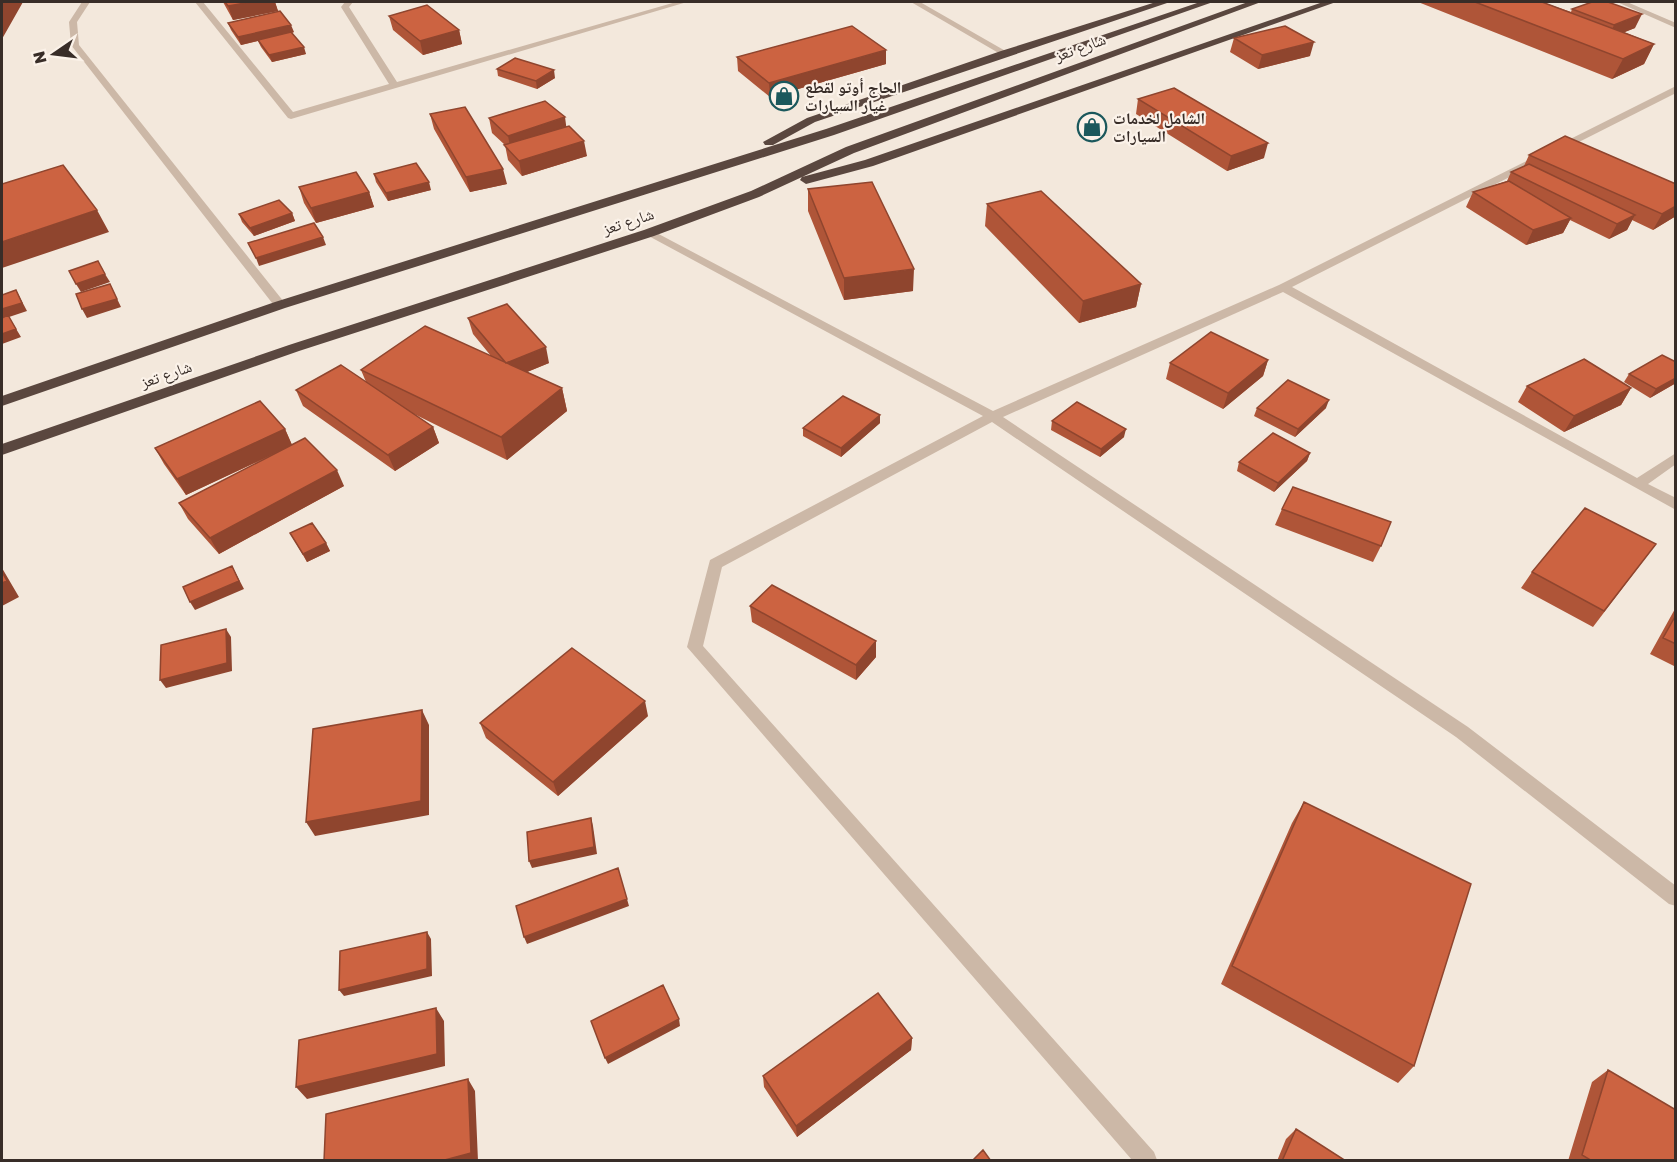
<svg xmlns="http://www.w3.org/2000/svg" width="1677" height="1162" viewBox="0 0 1677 1162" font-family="'Golos Text','Noto Naskh Arabic',sans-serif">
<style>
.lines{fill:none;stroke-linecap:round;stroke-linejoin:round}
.street{fill:#ccb8a7;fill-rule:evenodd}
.highway{fill:#5a473f;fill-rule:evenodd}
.wall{fill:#af5538}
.shaded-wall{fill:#8f452e}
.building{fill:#cc6341;stroke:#8f452e;stroke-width:1.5}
.labels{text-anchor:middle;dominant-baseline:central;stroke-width:4.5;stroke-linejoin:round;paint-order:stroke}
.far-street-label{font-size:16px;fill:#382d28;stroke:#fbf2e9}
.far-poi-label{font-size:16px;font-weight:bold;fill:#382d28;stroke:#fbf2e9;text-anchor:start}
</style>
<rect width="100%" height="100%" fill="#f3e8dc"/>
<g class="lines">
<!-- street -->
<path class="street" d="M 82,2 L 90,2 L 77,22 L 79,45 L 284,302 L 284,308 L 276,308 L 71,45 L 69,22 Z
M 195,2 L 203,2 L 293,112 L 389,84 L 341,7 L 345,2 L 353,2 L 349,7 L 397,82 L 676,2 L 687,2 L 291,119 L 288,118 Z
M 911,2 L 920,2 L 1009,53 L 1002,55 Z
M 1617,2 L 1627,2 L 1676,23 L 1676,28 Z
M 1676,86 L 1676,93 L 1292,287 L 1637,478 L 1676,453 L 1676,464 L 1648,484 L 1676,498 L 1676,510 L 1283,292 L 1003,417 L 1468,727 L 1676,886 L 1676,906 L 1669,904 L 1456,737 L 992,422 L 722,567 L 703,646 L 1154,1152 L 1157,1160 L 1132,1160 L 687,647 L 710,560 L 983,416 L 643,233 L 649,230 L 653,231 L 993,411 L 1279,285 Z"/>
<!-- highway -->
<path class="highway" d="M 1156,2 L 1170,2 L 815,122 L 773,145 L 765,145 L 763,142 L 807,118 L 1001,51 Z
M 1200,2 L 1213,2 L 834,135 L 285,308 L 2,406 L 2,396 L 275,302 L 826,129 Z
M 1248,2 L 1261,2 L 854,153 L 759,197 L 654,236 L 299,351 L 2,455 L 2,444 L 289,345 L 644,230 L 751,191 L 846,147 Z
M 1323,2 L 1336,2 L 873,166 L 806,184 L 800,180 L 802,177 L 865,160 Z"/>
</g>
<!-- wall -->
<path class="wall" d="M 223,2 L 275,2 L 278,11 L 233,20 Z
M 1418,2 L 1542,2 L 1571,12 L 1572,9 L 1635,28 L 1624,32 L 1654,44 L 1644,64 L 1612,79 Z
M 389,16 L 459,30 L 462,44 L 423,55 L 393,30 Z
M 228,23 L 294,32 L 292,33 L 306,54 L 272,62 L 261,47 L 258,41 L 241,45 L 231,30 Z
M 1234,38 L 1310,56 L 1258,69 L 1230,52 Z
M 737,57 L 886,64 L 770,97 L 738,71 Z
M 497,69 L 555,78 L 537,89 L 498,76 Z
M 1138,99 L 1264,158 L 1227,171 L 1136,114 Z
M 430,114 L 507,184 L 470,192 L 434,129 Z
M 489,118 L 566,127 L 587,156 L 522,176 L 508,160 L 505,145 L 492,133 Z
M 1529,155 L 1676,216 L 1653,230 L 1632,220 L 1627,230 L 1609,239 L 1570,220 L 1563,233 L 1526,245 L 1466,207 L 1473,192 L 1507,181 L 1511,172 L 1524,166 Z
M 374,174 L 431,190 L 388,201 L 376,182 Z
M 299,187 L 369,192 L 374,207 L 316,223 L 304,203 Z
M 808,189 L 913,291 L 844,300 L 808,211 Z
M 987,204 L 1141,284 L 1136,307 L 1079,323 L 985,226 Z
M 292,213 L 295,221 L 254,236 L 242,222 L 239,214 Z
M 468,318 L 549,363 L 527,372 L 562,388 L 567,411 L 507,460 L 414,414 L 433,427 L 439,443 L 395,471 L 303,406 L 296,390 L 366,382 L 361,370 L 491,356 L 473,334 Z
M 1268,360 L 1263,376 L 1223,409 L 1166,379 L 1170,363 Z
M 1676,362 L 1676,383 L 1650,398 L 1624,382 L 1629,374 Z
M 1527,386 L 1631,388 L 1621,405 L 1564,432 L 1518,402 Z
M 1257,408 L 1326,408 L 1295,437 L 1254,416 Z
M 1052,421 L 1124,437 L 1100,457 L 1051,430 Z
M 880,423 L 841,457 L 803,436 L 803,428 Z
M 285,429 L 292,445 L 344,486 L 219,554 L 188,519 L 179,503 L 281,451 L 186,495 L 164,464 L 155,448 Z
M 1310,453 L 1307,461 L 1274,492 L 1237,471 L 1239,462 Z
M 1282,509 L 1381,546 L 1373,562 L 1275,525 Z
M 290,533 L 326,543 L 330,551 L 307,562 Z
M 1656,544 L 1593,627 L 1521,588 L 1532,572 Z
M 750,606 L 876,641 L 876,657 L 856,680 L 752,622 Z
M 1676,607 L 1676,667 L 1650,654 Z
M 648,716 L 558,796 L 486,738 L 480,723 Z
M 1304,802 L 1414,1066 L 1398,1083 L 1221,984 L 1292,823 Z
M 912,1038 L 911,1050 L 797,1137 L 764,1087 L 763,1076 Z
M 1608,1070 L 1676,1161 L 1568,1161 L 1592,1082 Z
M 1296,1129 L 1346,1161 L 1277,1161 L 1286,1139 Z"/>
<!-- shaded-wall -->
<path class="shaded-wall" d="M 2,2 L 23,2 L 2,39 Z
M 251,2 L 275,2 L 278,11 L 233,20 L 228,6 Z
M 1642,14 L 1635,28 L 1608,39 L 1614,25 Z
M 291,25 L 294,32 L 241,45 L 238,37 Z
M 459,30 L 462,44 L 423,55 L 420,41 Z
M 1314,42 L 1310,56 L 1258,69 L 1262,55 Z
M 1654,44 L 1644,64 L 1612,79 L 1623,59 Z
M 304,47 L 306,54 L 272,62 L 269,55 Z
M 886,50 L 886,64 L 770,97 L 769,83 Z
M 554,70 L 555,78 L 537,89 L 536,81 Z
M 565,117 L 567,132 L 511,151 L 508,136 Z
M 584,141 L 587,156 L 522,176 L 519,161 Z
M 1268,143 L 1264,158 L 1227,171 L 1231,156 Z
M 503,169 L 507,184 L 470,192 L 466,177 Z
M 429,182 L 431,190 L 388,201 L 386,193 Z
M 369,192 L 374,207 L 316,223 L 311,208 Z
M 1676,206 L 1676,216 L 1653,230 L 1662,214 Z
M 97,210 L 109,232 L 2,268 L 2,242 Z
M 292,213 L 295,221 L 254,236 L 250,228 Z
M 1635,215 L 1627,230 L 1609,239 L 1617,224 Z
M 1571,218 L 1563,233 L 1526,245 L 1533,230 Z
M 323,237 L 326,245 L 259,266 L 256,258 Z
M 914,269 L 913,291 L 844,300 L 844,278 Z
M 105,274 L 110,282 L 81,292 L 76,284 Z
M 110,284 L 121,307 L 87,318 L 82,309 Z
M 1141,284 L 1136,307 L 1079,323 L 1083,301 Z
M 16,290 L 27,311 L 9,317 L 21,337 L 2,344 L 2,309 Z
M 546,347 L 549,363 L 510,379 L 506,363 Z
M 1268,360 L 1263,376 L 1223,409 L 1228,393 Z
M 1676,378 L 1676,383 L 1650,398 L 1656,389 Z
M 562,388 L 567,411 L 507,460 L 501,437 Z
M 1631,388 L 1621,405 L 1564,432 L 1574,416 Z
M 1329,400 L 1326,408 L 1295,437 L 1298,429 Z
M 880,415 L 880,423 L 841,457 L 841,448 Z
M 433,427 L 439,443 L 395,471 L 388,455 Z
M 285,429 L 292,445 L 186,495 L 177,479 Z
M 1126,429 L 1124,437 L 1100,457 L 1101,449 Z
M 1310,453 L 1307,461 L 1274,492 L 1278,483 Z
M 337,470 L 344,486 L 219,554 L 210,538 Z
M 326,543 L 330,551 L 307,562 L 303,554 Z
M 232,566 L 244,589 L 195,610 L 190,602 Z
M 2,568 L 19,597 L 2,606 Z
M 226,629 L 231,637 L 232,671 L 166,688 L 160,680 Z
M 876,641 L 876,657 L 856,680 L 856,665 Z
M 645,701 L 648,716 L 558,796 L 553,782 Z
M 422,710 L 429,725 L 429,815 L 315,836 L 306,822 Z
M 591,818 L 593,826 L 597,854 L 532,868 L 529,861 Z
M 627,899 L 629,906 L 527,944 L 524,937 Z
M 427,932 L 431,939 L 432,976 L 344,996 L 339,990 Z
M 436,1008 L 444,1021 L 445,1066 L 307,1099 L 296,1087 Z
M 679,1019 L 680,1026 L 608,1064 L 605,1058 Z
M 912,1038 L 911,1050 L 797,1137 L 796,1126 Z
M 468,1079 L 475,1091 L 478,1161 L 441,1161 Z"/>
<!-- building -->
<path class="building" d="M 225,2 L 251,2 L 228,6 Z
M 1475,2 L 1542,2 L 1654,44 L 1623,59 Z
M 1592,2 L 1608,2 L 1642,14 L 1614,25 L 1572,9 Z
M 427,5 L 459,30 L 420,41 L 389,16 Z
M 280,11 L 291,25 L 238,37 L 228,23 Z
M 852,26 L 886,50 L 769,83 L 737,57 Z
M 1285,26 L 1314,42 L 1262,55 L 1234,38 Z
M 291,32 L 304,47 L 269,55 L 258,40 Z
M 515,58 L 554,70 L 536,81 L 497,69 Z
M 1174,88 L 1268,143 L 1231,156 L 1138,99 Z
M 545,101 L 565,117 L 508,136 L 489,118 Z
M 465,107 L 503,169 L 466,177 L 430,114 Z
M 569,126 L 584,141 L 519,161 L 504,145 Z
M 1565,136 L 1676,184 L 1676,206 L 1662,214 L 1529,155 Z
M 416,163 L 429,182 L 386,193 L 374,174 Z
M 1529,164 L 1635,215 L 1617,224 L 1511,172 Z
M 63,165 L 97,210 L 2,242 L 2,184 Z
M 356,172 L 369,192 L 311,208 L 299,187 Z
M 1509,181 L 1571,218 L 1533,230 L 1473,192 Z
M 872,182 L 914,269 L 844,278 L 808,189 Z
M 1041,191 L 1141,284 L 1083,301 L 987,204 Z
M 279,200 L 292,213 L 250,228 L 239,214 Z
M 314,223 L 323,237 L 256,258 L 248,243 Z
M 98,261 L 105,274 L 76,284 L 69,271 Z
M 110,284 L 117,299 L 82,309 L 76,294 Z
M 16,290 L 22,303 L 2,309 L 2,295 Z
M 507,304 L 546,347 L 506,363 L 468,318 Z
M 8,315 L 16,329 L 2,334 L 2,318 Z
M 425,326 L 562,388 L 501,437 L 361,370 Z
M 1211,332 L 1268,360 L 1228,393 L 1170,363 Z
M 1662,355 L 1676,362 L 1676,378 L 1656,389 L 1629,374 Z
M 1584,359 L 1631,388 L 1574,416 L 1527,386 Z
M 341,365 L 433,427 L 388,455 L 296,390 Z
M 1288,380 L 1329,400 L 1298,429 L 1257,408 Z
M 843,396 L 880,415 L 841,448 L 803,428 Z
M 260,401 L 285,429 L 177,479 L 155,448 Z
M 1077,402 L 1126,429 L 1101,449 L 1052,421 Z
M 1273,433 L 1310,453 L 1278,483 L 1239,462 Z
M 305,438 L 337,470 L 210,538 L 179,503 Z
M 1293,487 L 1391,522 L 1381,546 L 1282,509 Z
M 1585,508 L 1656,544 L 1604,611 L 1532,572 Z
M 312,523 L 326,543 L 303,554 L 290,533 Z
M 232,566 L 239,581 L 190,602 L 183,587 Z
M 2,572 L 7,581 L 2,583 Z
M 772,585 L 876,641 L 856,665 L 750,606 Z
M 1676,615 L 1676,644 L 1663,638 Z
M 226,629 L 227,663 L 160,680 L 161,645 Z
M 572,648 L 645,701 L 553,782 L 480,723 Z
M 422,710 L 421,801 L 306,822 L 313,729 Z
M 1304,802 L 1471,884 L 1414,1066 L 1232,966 Z
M 591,818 L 594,847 L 529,861 L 527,832 Z
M 618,868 L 627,899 L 524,937 L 516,906 Z
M 427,932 L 427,969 L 339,990 L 340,951 Z
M 663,985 L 679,1019 L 605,1058 L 591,1021 Z
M 878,993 L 912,1038 L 796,1126 L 763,1076 Z
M 436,1008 L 437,1054 L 296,1087 L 299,1040 Z
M 1608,1070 L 1676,1110 L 1676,1161 L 1592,1161 L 1582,1155 Z
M 468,1079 L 471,1153 L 441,1161 L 324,1161 L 326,1114 Z
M 1296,1129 L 1346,1161 L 1282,1161 Z
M 983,1150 L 991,1161 L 972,1161 Z"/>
<!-- icons -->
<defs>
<g id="shop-ring" transform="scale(1.5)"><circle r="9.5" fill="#fbf2e9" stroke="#1b585c" stroke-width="1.5"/><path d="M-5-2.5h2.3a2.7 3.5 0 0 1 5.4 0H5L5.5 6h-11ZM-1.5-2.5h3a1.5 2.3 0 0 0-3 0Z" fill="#1b585c"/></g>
</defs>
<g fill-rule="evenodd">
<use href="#shop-ring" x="784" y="96"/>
<use href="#shop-ring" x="1092" y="127"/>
</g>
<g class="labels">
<!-- far-street labels -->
<g class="far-street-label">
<text transform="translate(1080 47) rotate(-20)">شارع تعز</text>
<text transform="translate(628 221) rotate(-18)">شارع تعز</text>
<text transform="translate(166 374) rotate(-19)">شارع تعز</text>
</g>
<!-- far-poi labels -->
<g class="far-poi-label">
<text x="805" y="87">الحاج أوتو لقطع<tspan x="805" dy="18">غيار السيارات</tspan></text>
<text x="1113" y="118">الشامل لخدمات<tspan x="1113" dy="18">السيارات</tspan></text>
</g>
</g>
<!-- border -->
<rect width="1677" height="1162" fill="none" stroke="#382d28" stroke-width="6"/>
<!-- north arrow -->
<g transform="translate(54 54) rotate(256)" stroke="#fbf2e9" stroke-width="4.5" paint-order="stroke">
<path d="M0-4.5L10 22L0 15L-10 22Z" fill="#382d28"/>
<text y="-9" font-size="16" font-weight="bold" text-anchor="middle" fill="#382d28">N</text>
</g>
</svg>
